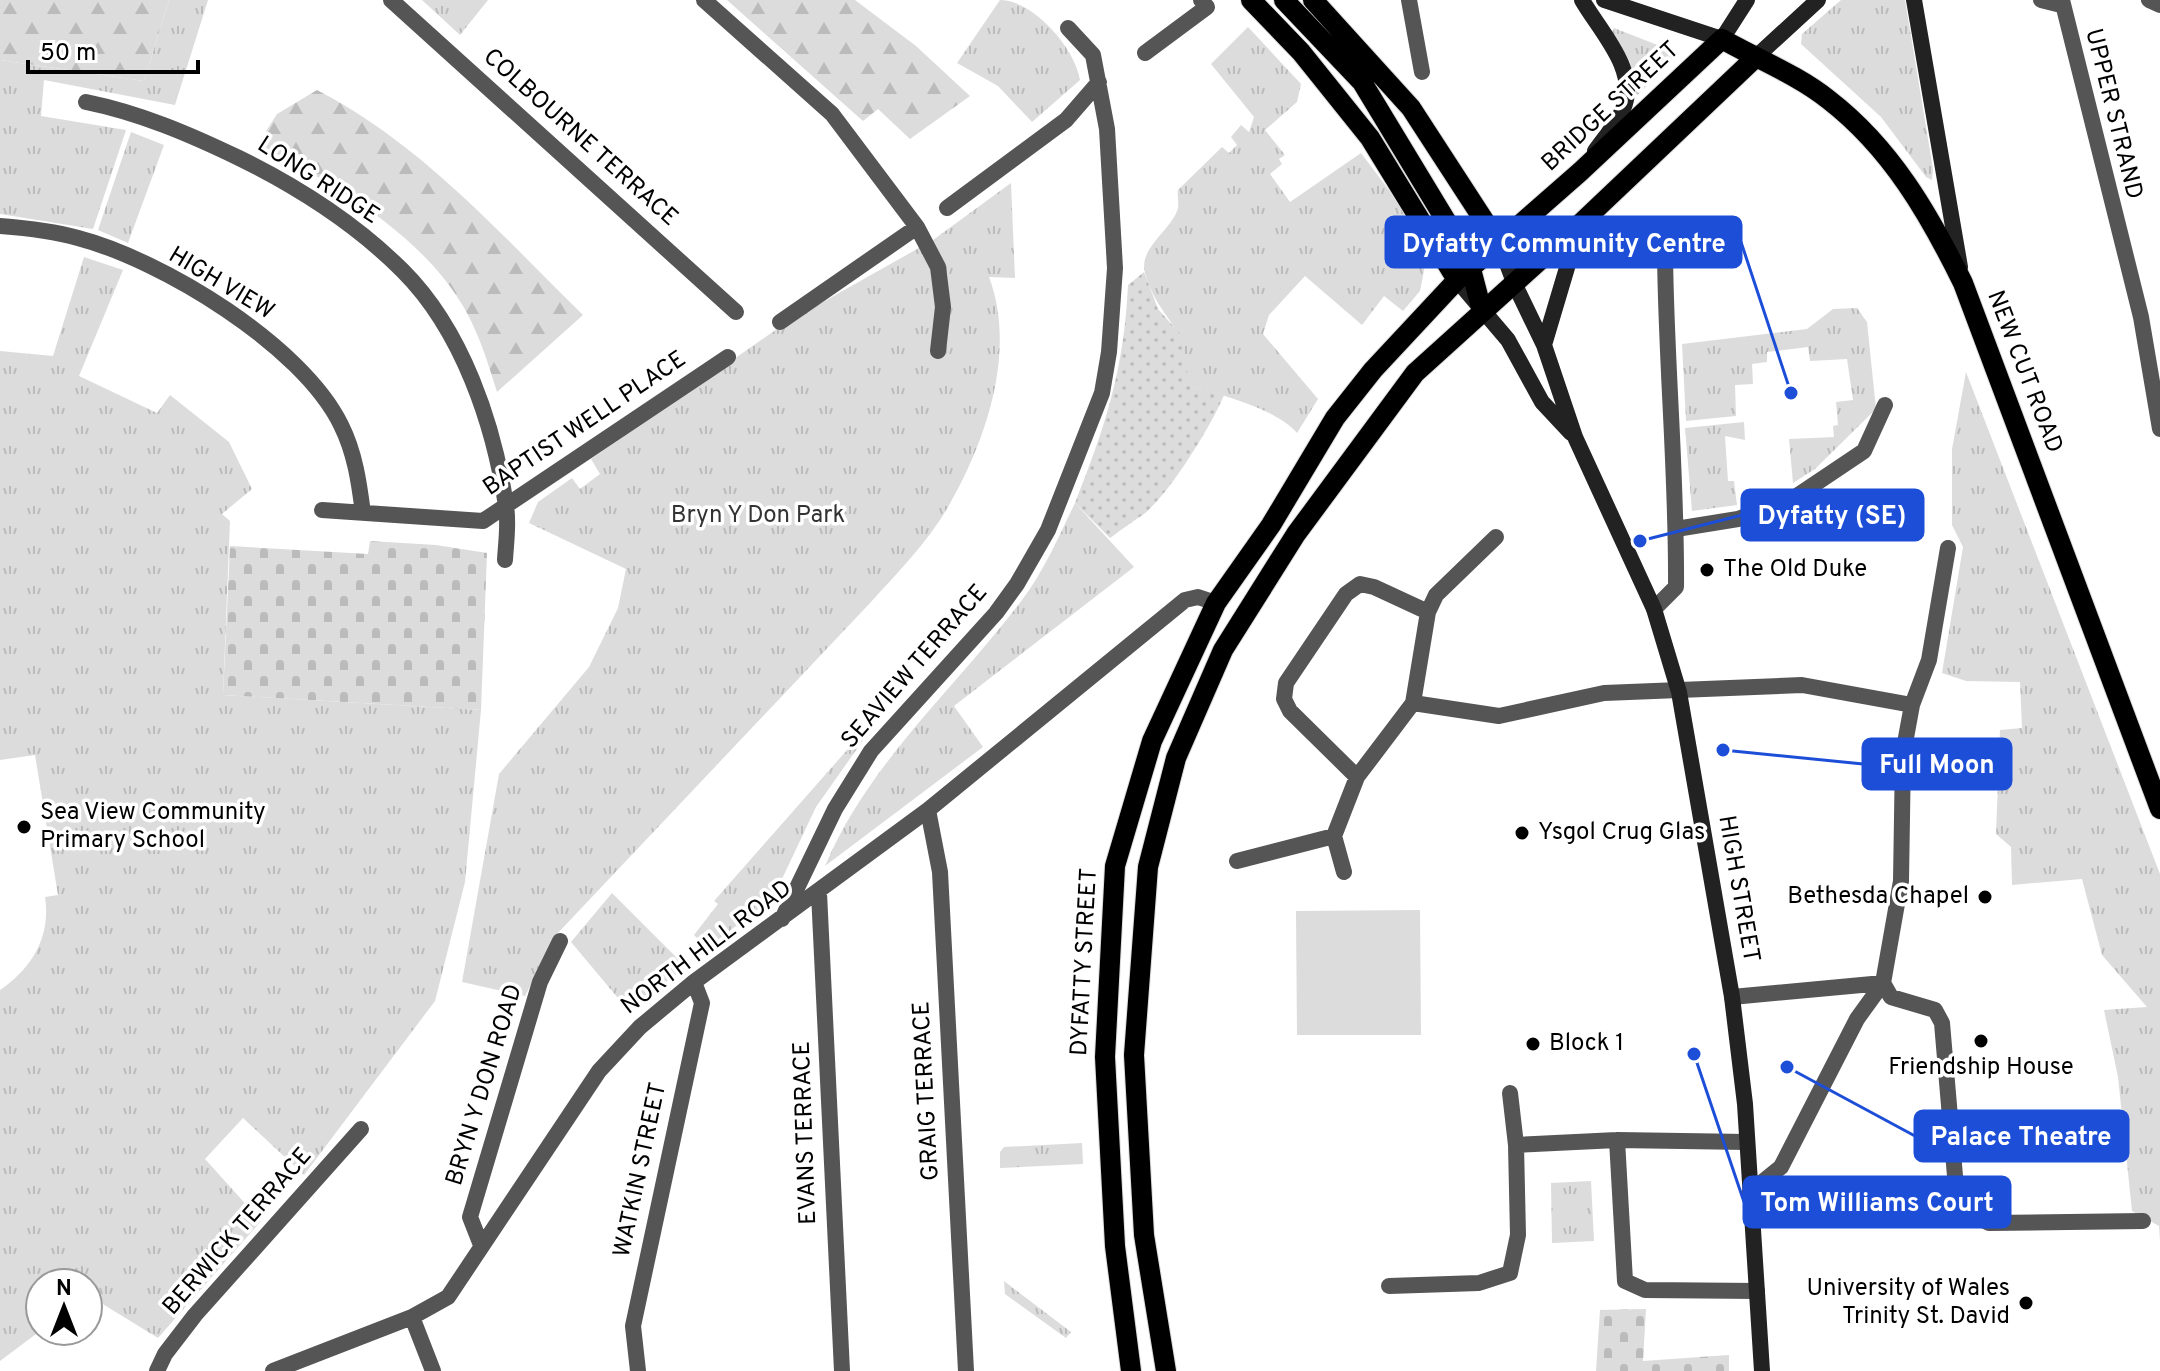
<svg xmlns="http://www.w3.org/2000/svg" width="2160" height="1371" viewBox="0 0 2160 1371" font-family="Overpass,sans-serif">
<style>
.grass{fill:url(#grass-tufts)}
.forest{fill:url(#forest-firs)}
.cemetery{fill:url(#cemetery-stones)}
.garden{fill:url(#garden-dots)}
.pitch{fill:#dcdcdc}
.lines{fill:none;stroke-linecap:round;stroke-linejoin:round}
.primary-casing{stroke:#dbdbdb;stroke-width:22}
.street{stroke:#555;stroke-width:16}
.secondary{stroke:#222;stroke-width:16}
.primary{stroke:#000;stroke-width:20}
.poi-dot{fill:#000;stroke:#fff;stroke-width:3}
.labels{text-anchor:middle;dominant-baseline:central;stroke-width:7;stroke-linejoin:round;paint-order:stroke}
.street-label{font-size:24px;fill:#000;stroke:#fff}
.park-label{font-size:24px;fill:#333;stroke:#fff}
.poi-label{font-size:24px;fill:#000;stroke:#fff;text-anchor:start}
.leader{fill:none;stroke:#1d4ed8;stroke-width:3}
.callout-dot{fill:#1d4ed8;stroke:#fff;stroke-width:3}
.callout{fill:#1d4ed8;stroke:#1d4ed8;stroke-width:3}
.callout-label{font-size:26px;text-anchor:middle;font-weight:bold;fill:#fff}
</style>
<defs>
<pattern id="grass-tufts" width="24" height="20" patternUnits="userSpaceOnUse" patternTransform="scale(2)"><rect width="24" height="20" fill="#dcdcdc"/><path d="M3 7l-1-3M5 7V3M7 7l1-3M15 17l-1-3M17 17v-4M19 17l1-3" fill="none" stroke="#bbb"/></pattern>
<pattern id="forest-firs" width="22" height="20" patternUnits="userSpaceOnUse" patternTransform="scale(2)"><rect width="22" height="20" fill="#dcdcdc"/><path d="M5 1l3.5 6h-7zM16 11l3.5 6h-7z" fill="#bbb"/></pattern>
<pattern id="cemetery-stones" width="16" height="16" patternUnits="userSpaceOnUse" patternTransform="scale(2)"><rect width="16" height="16" fill="#dcdcdc"/><path d="M2 7V4a2 2 0 0 1 4 0v3zM10 15v-3a2 2 0 0 1 4 0v3z" fill="#bbb"/></pattern>
<pattern id="garden-dots" width="8" height="8" patternUnits="userSpaceOnUse" patternTransform="scale(2)"><rect width="8" height="8" fill="#dcdcdc"/><path d="M2 2h.1M6 6h.1" fill="none" stroke="#bbb" stroke-width="1.8" stroke-linecap="round"/></pattern>
</defs>
<rect width="100%" height="100%" fill="#fff"/>
<!-- grass -->
<path class="grass" d="M 169,0 L 208,0 L 175,105 L 44,80 L 41,116 L 126,130 L 93,229 L 0,214 L 0,60 L 144,81 Z
M 422,0 L 488,0 L 460,35 Z
M 1000,0 C 1033,0 1075,48 1080,80 L 1032,122 L 998,86 L 957,63 Z
M 1841,0 L 1905,0 L 1933,169 L 1932,180 L 1926,177 L 1881,117 L 1801,44 L 1802,34 Z
M 1248,27 L 1301,84 L 1297,102 L 1265,130 L 1285,155 L 1279,159 L 1282,164 L 1270,174 L 1290,202 L 1361,153 L 1397,201 L 1427,255 L 1420,291 L 1403,311 L 1384,296 L 1362,325 L 1305,276 L 1269,315 L 1263,334 L 1318,399 L 1297,433 C 1276,408 1213,392 1182,384 C 1194,326 1158,322 1145,273 C 1138,248 1172,230 1178,208 C 1179,203 1177,195 1178,190 L 1222,147 L 1229,153 L 1237,145 L 1231,137 L 1241,125 L 1249,132 L 1254,117 L 1211,64 Z
M 1614,28 L 1678,53 L 1638,95 L 1633,93 L 1630,62 L 1612,32 Z
M 131,132 L 164,145 L 128,243 L 98,230 Z
M 1011,183 L 1015,278 L 989,277 C 1017,351 986,441 948,507 C 928,542 898,572 871,602 L 556,935 L 525,996 L 462,982 L 499,774 L 589,667 L 618,608 L 626,569 L 529,523 L 538,502 L 572,478 L 580,489 L 600,474 L 591,459 L 784,324 L 933,240 Z
M 84,257 L 123,270 L 79,376 L 157,413 L 170,395 L 229,442 L 252,489 L 222,514 L 230,521 L 223,695 L 481,710 L 465,882 L 435,1001 L 304,1175 L 243,1118 L 205,1159 L 261,1221 L 158,1338 L 88,1295 L 88,1283 L 40,1283 L 40,1331 L 0,1361 L 0,990 C 32,968 51,937 45,897 L 58,895 L 35,755 L 0,760 L 0,351 L 53,356 Z
M 1857,308 L 1867,322 L 1876,409 L 1815,469 L 1793,483 L 1789,439 L 1834,437 L 1833,426 L 1838,425 L 1836,402 L 1853,400 L 1847,359 L 1810,361 L 1808,347 L 1767,352 L 1767,362 L 1752,364 L 1753,384 L 1735,385 L 1736,416 L 1686,421 L 1682,344 L 1807,329 L 1833,309 Z
M 1966,372 L 2160,874 L 2160,1241 L 2159,1226 L 2132,1211 L 2118,1077 L 2104,1010 L 2147,1007 L 2102,955 L 2082,879 L 2012,885 L 2011,847 L 1996,834 L 2000,730 L 2022,728 L 2020,682 L 1966,681 L 1942,673 L 1963,547 L 1952,525 L 1952,449 Z
M 1744,422 L 1745,440 L 1725,436 L 1728,481 L 1734,481 L 1737,505 L 1692,511 L 1685,428 Z
M 1075,503 L 1134,567 L 954,706 L 983,747 L 825,866 C 869,762 955,689 1022,600 C 1044,571 1059,536 1075,503 Z
M 862,733 L 866,736 L 816,807 L 773,898 L 707,948 L 694,935 L 718,904 L 714,901 Z
M 612,893 L 686,967 L 628,1010 L 571,942 Z
M 1082,1143 L 1083,1164 L 1000,1168 L 1000,1152 L 1004,1147 Z
M 1591,1181 L 1594,1241 L 1552,1243 L 1551,1183 Z
M 1004,1281 L 1071,1332 L 1066,1338 L 1005,1294 Z"/>
<!-- forest -->
<path class="forest" d="M 0,0 L 169,0 L 144,81 L 0,60 Z
M 727,0 L 855,0 L 916,46 L 970,96 L 910,139 L 878,109 L 863,121 Z
M 317,90 C 423,145 499,233 583,315 L 497,392 C 488,363 479,333 463,306 C 418,231 333,184 258,144 L 277,114 Z"/>
<!-- cemetery -->
<path class="cemetery" d="M 370,541 L 436,545 L 487,553 L 481,710 L 223,695 L 230,546 L 368,554 Z
M 1646,1309 L 1643,1361 L 1729,1355 L 1729,1371 L 1596,1371 L 1600,1310 Z"/>
<!-- garden -->
<path class="garden" d="M 1144,272 L 1158,309 L 1182,336 L 1188,369 L 1183,384 L 1224,395 C 1212,425 1169,494 1144,514 C 1136,519 1121,530 1110,538 L 1075,503 C 1106,425 1124,369 1128,285 Z"/>
<!-- pitch -->
<path class="pitch" d="M 1420,910 L 1421,1035 L 1297,1035 L 1296,911 Z"/>
<g class="lines">
<!-- primary casing -->
<g class="primary-casing">
<path id="primary" d="M 1251,0 L 1301,52 L 1370,138 L 1457,280
M 1284,0 L 1362,82 L 1454,234 L 1471,269 L 1482,311
M 1313,0 L 1411,108 L 1500,245
M 1131,1371 L 1115,1246 L 1105,1057 L 1115,866 L 1152,741 L 1216,603 L 1271,525 L 1335,418 L 1373,370 L 1457,280 L 1580,172 L 1722,39 C 1757,59 1798,75 1829,100 C 1891,148 1929,214 1963,283 L 2160,809
M 1166,1371 L 1144,1235 L 1134,1055 L 1148,867 L 1176,758 L 1223,650 L 1296,534 L 1415,373 L 1580,224 L 1755,58"/>
</g>
<!-- street -->
<path class="street" d="M 391,0 L 736,312
M 704,0 L 832,114 L 917,227 L 938,267 L 943,307 L 938,351
M 1409,0 L 1422,72
M 2041,0 L 2061,5
M 2062,0 L 2141,317 L 2160,429
M 2149,0 L 2160,5
M 1145,53 L 1207,7 L 1201,0
M 86,102 C 140,113 189,134 239,158 C 298,187 356,224 403,271 C 462,330 494,424 506,506 C 509,523 506,542 505,560
M 947,208 L 1066,120 L 1099,82
M 0,226 C 26,228 53,231 78,238 C 162,260 302,345 341,425 C 355,453 359,482 363,513
M 780,322 L 917,227
M 322,510 L 483,521 L 728,357
M 1676,529 L 1738,519 L 1794,498 L 1864,451 L 1885,405
M 1654,609 L 1676,587 C 1677,475 1666,364 1665,253
M 1413,703 L 1428,612 L 1436,595 L 1496,537
M 1357,777 L 1290,711 L 1284,699 L 1286,683 L 1346,594 L 1360,584 L 1374,587 L 1428,612
M 928,810 L 940,872 L 966,1371
M 1237,861 L 1334,836
M 1344,872 L 1334,836 L 1357,777 L 1413,703 L 1499,716 L 1604,693 L 1802,685 L 1912,705
M 819,893 L 842,1371
M 782,919 L 835,809 L 871,751 L 996,613 L 1017,584 L 1048,530 L 1102,393 L 1109,352 L 1115,268 L 1107,129 L 1093,55 L 1068,28
M 1883,983 L 1891,997 L 1935,1010 L 1942,1023 L 1955,1176 C 1959,1202 1965,1212 1989,1223 L 2143,1221
M 1732,997 L 1883,983
M 1510,1093 L 1516,1145
M 1617,1140 L 1625,1281 L 1645,1290 L 1757,1291
M 1750,1192 L 1781,1167 L 1857,1019 L 1883,983 L 1901,881 L 1903,754 L 1912,705 L 1929,660 L 1948,548
M 481,1245 L 470,1217 L 540,982 L 560,941
M 1389,1286 L 1479,1283 L 1510,1273 L 1518,1235 L 1516,1145 L 1617,1140 L 1747,1142
M 412,1317 L 433,1371
M 157,1371 L 165,1354 L 195,1315 L 361,1129
M 273,1371 L 412,1317 L 448,1297 L 599,1071 L 640,1027 L 694,982 L 928,810 L 1185,600 L 1198,597 L 1216,603
M 638,1371 L 633,1326 L 702,1003 L 694,982"/>
<!-- secondary -->
<path class="secondary" d="M 1582,0 C 1599,30 1640,71 1623,109 C 1617,124 1604,138 1595,151
M 1604,0 L 1722,39 L 1747,0
M 1914,0 L 1960,267
M 1755,58 L 1818,0
M 1500,245 L 1515,285 L 1544,345 L 1575,437 L 1654,609 L 1679,692 L 1732,997 L 1745,1104 L 1762,1371
M 1457,280 L 1508,340 L 1542,402 L 1571,433
M 1544,345 L 1580,224"/>
<!-- primary -->
<use href="#primary" class="primary"/>
</g>
<!-- markers -->
<g class="poi-dot">
<circle cx="1707" cy="570" r="8"/>
<circle cx="24" cy="827" r="8"/>
<circle cx="1522" cy="833" r="8"/>
<circle cx="1985" cy="897" r="8"/>
<circle cx="1981" cy="1041" r="8"/>
<circle cx="1533" cy="1044" r="8"/>
<circle cx="2026" cy="1303" r="8"/>
</g>
<g class="labels">
<!-- street labels -->
<g class="street-label">
<text transform="translate(1611 107) rotate(-43)">BRIDGE STREET</text>
<text transform="translate(2113 114) rotate(76)">UPPER STRAND</text>
<text transform="translate(580 138) rotate(42)">COLBOURNE TERRACE</text>
<text transform="translate(318 181) rotate(33)">LONG RIDGE</text>
<text transform="translate(221 284) rotate(31)">HIGH VIEW</text>
<text transform="translate(2024 372) rotate(69)">NEW CUT ROAD</text>
<text transform="translate(585 424) rotate(-34)">BAPTIST WELL PLACE</text>
<text transform="translate(915 667) rotate(-49)">SEAVIEW TERRACE</text>
<text transform="translate(1738 889) rotate(80)">HIGH STREET</text>
<text transform="translate(707 948) rotate(-37)">NORTH HILL ROAD</text>
<text transform="translate(1085 962) rotate(-87)">DYFATTY STREET</text>
<text transform="translate(485 1085) rotate(-73)">BRYN Y DON ROAD</text>
<text transform="translate(927 1091) rotate(-93)">GRAIG TERRACE</text>
<text transform="translate(806 1133) rotate(-92)">EVANS TERRACE</text>
<text transform="translate(641 1170) rotate(-78)">WATKIN STREET</text>
<text transform="translate(238 1232) rotate(-49)">BERWICK TERRACE</text>
</g>
<!-- park labels -->
<g class="park-label">
<text x="758" y="516">Bryn Y Don Park</text>
</g>
<!-- poi labels -->
<g class="poi-label">
<text x="1723" y="570">The Old Duke</text>
<text x="40" y="813">Sea View Community<tspan x="40" dy="28">Primary School</tspan></text>
<text x="1538" y="833">Ysgol Crug Glas</text>
<text x="1969" y="897" text-anchor="end">Bethesda Chapel</text>
<text x="1549" y="1044">Block 1</text>
<text x="1981" y="1068" text-anchor="middle">Friendship House</text>
<text x="2010" y="1289" text-anchor="end">University of Wales<tspan x="2010" dy="28">Trinity St. David</tspan></text>
</g>
</g>
<!-- callouts -->
<path class="leader" d="M1791 393L1741 242M1640 541L1742 515M1723 750L1863 764M1787 1067L1915 1136M1694 1054L1744 1202"/>
<g class="callout-dot">
<circle cx="1791" cy="393" r="8"/>
<circle cx="1640" cy="541" r="8"/>
<circle cx="1723" cy="750" r="8"/>
<circle cx="1787" cy="1067" r="8"/>
<circle cx="1694" cy="1054" r="8"/>
</g>
<g class="callout">
<rect x="1386" y="217" width="355" height="50" rx="8"/>
<rect x="1742" y="490" width="181" height="50" rx="8"/>
<rect x="1863" y="739" width="148" height="50" rx="8"/>
<rect x="1915" y="1111" width="213" height="50" rx="8"/>
<rect x="1744" y="1177" width="266" height="50" rx="8"/>
</g>
<g class="callout-label">
<text x="1564" y="252">Dyfatty Community Centre</text>
<text x="1832" y="524">Dyfatty (SE)</text>
<text x="1937" y="773">Full Moon</text>
<text x="2021" y="1145">Palace Theatre</text>
<text x="1877" y="1211">Tom Williams Court</text>
</g>
<!-- north arrow -->
<g transform="translate(64 1307)"><circle r="38" fill="#ffffff" stroke="#999999" stroke-width="2"/>
<path d="M0-6L14 30L0 20L-14 30Z" fill="#000000"/>
<text y="-12" font-size="22" font-weight="bold" text-anchor="middle" fill="#000000">N</text>
</g>
<!-- scale -->
<path d="M28 60v12h170v-12" fill="none" stroke="#000000" stroke-width="4"/>
<text x="40" y="60" font-size="24" fill="#000000" stroke="#ffffff" stroke-width="6" paint-order="stroke">50 m</text>
</svg>
